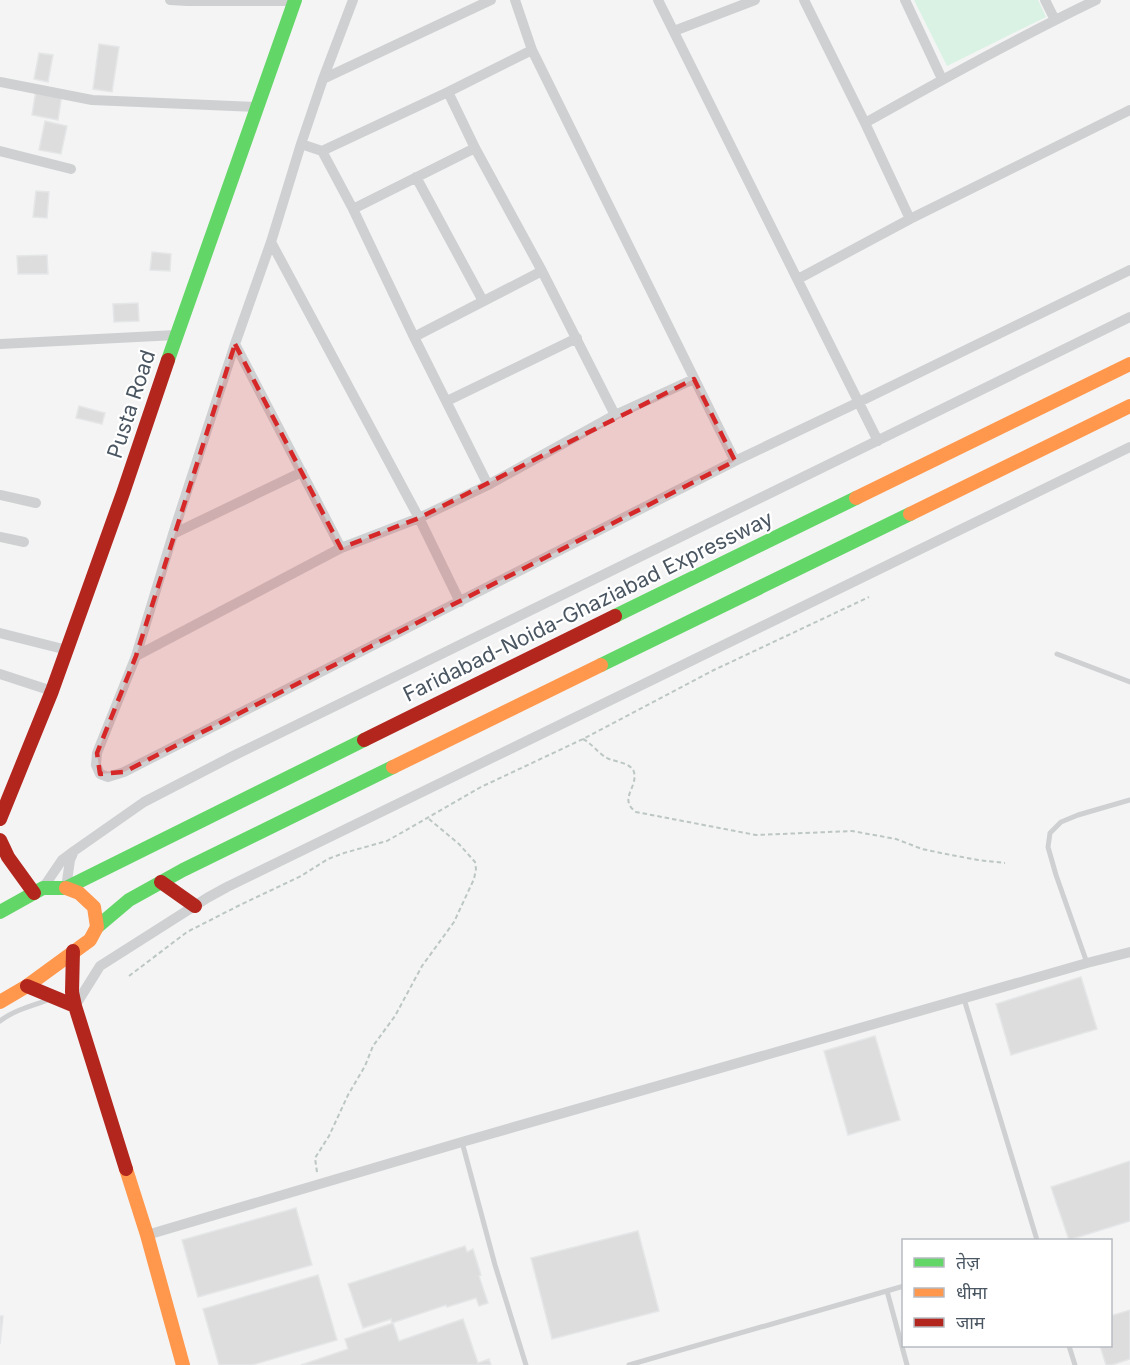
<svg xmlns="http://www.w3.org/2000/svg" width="1130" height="1365" viewBox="0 0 1130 1365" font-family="Inter,'Noto Sans Devanagari',sans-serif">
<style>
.green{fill:#d9f2e3}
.building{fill:#ddddde;stroke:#e5e6e7;stroke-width:1.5}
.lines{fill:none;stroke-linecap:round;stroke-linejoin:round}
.path{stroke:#bcc7c4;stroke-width:2;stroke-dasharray:4.5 3;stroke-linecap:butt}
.lane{stroke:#ced0d2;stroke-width:5}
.street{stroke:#ced0d2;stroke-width:10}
.fast{stroke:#63d668;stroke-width:14}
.slow{stroke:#ff974d;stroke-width:14}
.jam{stroke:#b3261e;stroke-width:14}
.marked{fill:#d62828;fill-opacity:0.2;stroke:#d62828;stroke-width:4.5;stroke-dasharray:12 8;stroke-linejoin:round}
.labels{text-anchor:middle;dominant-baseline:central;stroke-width:4.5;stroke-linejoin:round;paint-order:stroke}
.street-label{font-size:21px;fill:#4a5661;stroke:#fff}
</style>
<rect width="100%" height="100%" fill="#f4f4f4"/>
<!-- green -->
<path class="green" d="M 914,0 L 1038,0 L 1046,17 L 947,66 Z"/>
<!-- building -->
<path class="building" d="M 99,44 L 119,47 L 112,92 L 93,89 Z
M 39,53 L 53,55 L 48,82 L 34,79 Z
M 36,90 L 62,94 L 58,120 L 32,115 Z
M 45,121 L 67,126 L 61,154 L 39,150 Z
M 36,191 L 49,192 L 47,218 L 33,217 Z
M 152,252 L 171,254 L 170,271 L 150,270 Z
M 47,255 L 48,274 L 18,274 L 17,256 Z
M 138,303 L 139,321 L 114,322 L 113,304 Z
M 79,406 L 105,413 L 102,424 L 76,418 Z
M 1081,977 L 1097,1029 L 1011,1055 L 996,1004 Z
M 875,1036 L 900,1120 L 848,1135 L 824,1051 Z
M 1130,1161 L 1130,1221 L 1069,1240 L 1051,1187 Z
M 296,1208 L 312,1265 L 198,1297 L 182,1240 Z
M 638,1231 L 659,1311 L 552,1339 L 531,1258 Z
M 465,1246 L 467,1252 L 473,1249 L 481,1275 L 479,1276 L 488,1303 L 479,1306 L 476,1298 L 447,1307 L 446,1305 L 392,1323 L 391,1319 L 363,1328 L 348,1284 Z
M 318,1275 L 337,1340 L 252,1365 L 219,1365 L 203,1309 Z
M 1130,1310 L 1130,1359 L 1112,1365 L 1106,1365 L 1100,1346 L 1110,1346 L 1110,1316 Z
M 0,1316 L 3,1316 L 0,1344 Z
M 463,1319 L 478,1363 L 489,1359 L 491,1365 L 301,1365 L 348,1349 L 345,1339 L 393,1323 L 399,1341 Z"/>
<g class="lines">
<!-- path -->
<path class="path" d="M 583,739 C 593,744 599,755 609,759 C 617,762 631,763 634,772 C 638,788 618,799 636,812 L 756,835 L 852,831 L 896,839 L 922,849 L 946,854 L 978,860 L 1005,863
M 129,976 L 187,932 L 238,906 L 301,876 L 328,859 L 344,853 L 387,841 L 481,787 L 583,739 L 714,670 L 869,597
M 317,1172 L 315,1158 L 329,1136 L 348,1095 L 365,1066 L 373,1046 L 395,1016 L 422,966 L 454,922 L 474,879 L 476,869 L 475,862 L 459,844 L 429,819"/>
<!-- lane -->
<path class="lane" d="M 1057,654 L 1130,682
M 1087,963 L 1056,875 L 1048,847 L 1050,833 L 1061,822 L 1078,815 L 1130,800
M 964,999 L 1037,1240
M 0,1021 C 14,1010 34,1005 51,999
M 462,1142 L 495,1265 L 526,1365
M 887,1291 L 907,1365
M 1069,1346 L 1075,1365
M 629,1365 L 904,1286"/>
<!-- street -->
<path class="street" d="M 170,0 L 187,1 L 295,1
M 353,0 L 323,79 L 301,144 L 271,242 L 235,344 L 173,534 L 136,656 L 97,753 L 96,765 L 100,774 L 108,777 L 124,772 L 735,461 L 859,402 L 1130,270
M 515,0 L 532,50 L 735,461
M 658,0 L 878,441
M 804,0 L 865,123 L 910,219
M 905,0 L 942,79
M 1045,0 L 1055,20
M 674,31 L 755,0
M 323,79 L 491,0
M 0,82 L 92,100 L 258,107
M 448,92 L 475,148 L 542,271 L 615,415
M 865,123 C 941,80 1017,38 1096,0
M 301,144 L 322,151 L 448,92 L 532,50
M 0,151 L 71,169
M 322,151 L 353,209 L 414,337 L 488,485 L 615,415 L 694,379
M 416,177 L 483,301
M 353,209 L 475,148
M 271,242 L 419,518 L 460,602
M 798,279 L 910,219 L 1130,110
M 414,337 L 542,271
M 0,344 L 176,335
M 235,344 L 341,548
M 447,401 L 577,338
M 0,495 L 36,503
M 173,534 L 302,472
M 0,537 L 24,542
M 0,633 L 67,650
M 136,656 L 341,548 L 419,518 L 488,485
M 0,674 L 52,691
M 43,888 L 62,860 L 74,851 L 144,802 L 233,756 L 1130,317
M 66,888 L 70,860 L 74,851
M 75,1006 L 100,966 L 207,898 L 227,887 L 1130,447
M 147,1235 L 462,1142 L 1087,963 L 1130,952"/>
<!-- fast -->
<path class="fast" d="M 168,360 L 295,0
M 615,616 L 856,498
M 601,665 L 910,514
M 0,912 L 43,888 L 66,888 L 364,740
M 97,927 L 129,900 L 183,870 L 393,767"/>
<!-- slow -->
<path class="slow" d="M 856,498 L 1130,364
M 910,514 L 1130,406
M 393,767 L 601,665
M 0,1002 L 27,986 L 90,940 L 97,927 L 94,907 L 79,893 L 66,888
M 126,1169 L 147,1235 L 183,1365"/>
<!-- jam -->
<path class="jam" d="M 364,740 L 615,616
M 0,819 L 52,691 L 123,493 L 168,360
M 0,840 L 8,857 L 34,893
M 161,882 L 195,906
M 73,951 L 72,992 L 75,1006 L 126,1169
M 27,986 L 75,1006"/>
</g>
<!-- marked area -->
<path class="marked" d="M 235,344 L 341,548 L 419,518 L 694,379 L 735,461 L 124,772 L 100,774 L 97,753 L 136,656 Z"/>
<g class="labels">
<!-- street labels -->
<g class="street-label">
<text transform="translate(131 404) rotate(-72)">Pusta Road</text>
<text transform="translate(588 606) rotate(-26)">Faridabad-Noida-Ghaziabad Expressway</text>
</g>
</g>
<!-- legend -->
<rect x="902" y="1239" width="210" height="108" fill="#ffffff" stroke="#b7bbc0" stroke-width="1.5"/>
<rect x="914" y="1258" width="30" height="9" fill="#63d668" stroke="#b7bbc0" stroke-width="1.5"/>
<text x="956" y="1269" font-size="18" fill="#4a5661">तेज़</text>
<rect x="914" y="1288" width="30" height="9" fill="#ff974d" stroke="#b7bbc0" stroke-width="1.5"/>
<text x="956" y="1299" font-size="18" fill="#4a5661">धीमा</text>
<rect x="914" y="1318" width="30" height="9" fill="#b3261e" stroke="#b7bbc0" stroke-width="1.5"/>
<text x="956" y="1329" font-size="18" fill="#4a5661">जाम</text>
</svg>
